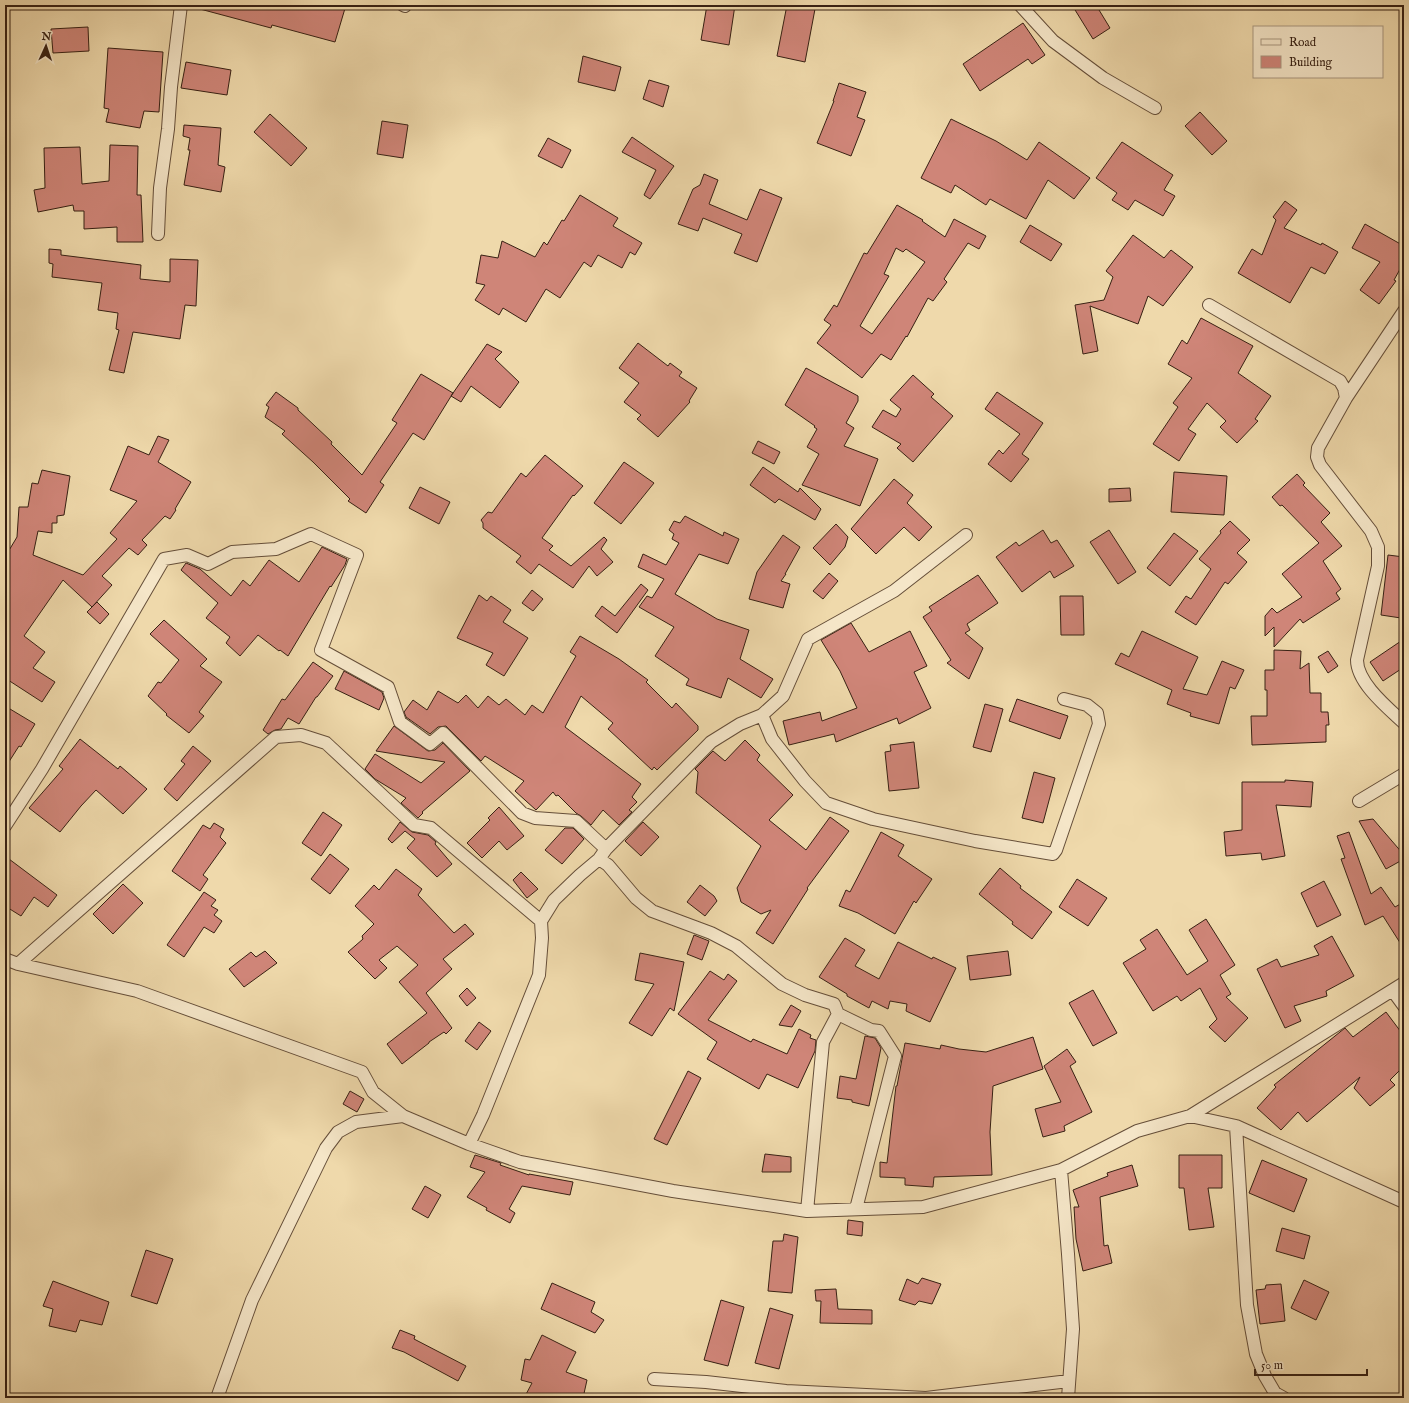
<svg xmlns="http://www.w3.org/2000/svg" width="1409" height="1403" viewBox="0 0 1409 1403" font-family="'IM FELL English',serif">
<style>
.building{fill:#cf8578;stroke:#372013;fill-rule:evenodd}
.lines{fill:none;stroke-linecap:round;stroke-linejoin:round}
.minor-casing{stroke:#654e39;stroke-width:14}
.minor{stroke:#f5e6c8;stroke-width:12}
</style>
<rect width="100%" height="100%" fill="#efd9ab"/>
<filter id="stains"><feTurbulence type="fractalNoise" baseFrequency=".005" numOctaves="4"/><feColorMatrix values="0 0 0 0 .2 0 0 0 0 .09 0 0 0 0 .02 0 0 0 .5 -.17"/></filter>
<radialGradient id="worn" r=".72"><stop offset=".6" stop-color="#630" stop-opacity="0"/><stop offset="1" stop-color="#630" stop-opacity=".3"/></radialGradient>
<!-- building -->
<path class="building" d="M 201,5 L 346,5 L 335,42 L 272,25 L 271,28 L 200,9 Z
M 707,5 L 735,5 L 729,45 L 701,40 Z
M 787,5 L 795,5 L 815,9 L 805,62 L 777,56 Z
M 1072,5 L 1096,5 L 1110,28 L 1093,39 Z
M 1023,23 L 1045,55 L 1032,64 L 1028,59 L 980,91 L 963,64 Z
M 88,27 L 89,51 L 53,53 L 51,29 Z
M 108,48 L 163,52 L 159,112 L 144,111 L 140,128 L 106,122 L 109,109 L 104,108 Z
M 583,56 L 621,67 L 615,91 L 578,82 Z
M 186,62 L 231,70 L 227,95 L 181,88 Z
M 649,80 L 669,86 L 663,107 L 643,99 Z
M 839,83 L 866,92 L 857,117 L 865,120 L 851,156 L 817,143 L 834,101 L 833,101 Z
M 1200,112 L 1227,141 L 1212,155 L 1185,126 Z
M 270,114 L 307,148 L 291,166 L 254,132 Z
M 951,119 L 996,141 L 1027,160 L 1039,142 L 1090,178 L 1074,199 L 1048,180 L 1026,219 L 990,199 L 986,205 L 955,185 L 951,193 L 921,178 Z
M 382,121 L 408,125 L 403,158 L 377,154 Z
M 184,125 L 221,128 L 218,165 L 225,167 L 221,192 L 184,185 L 190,150 L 188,150 L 190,138 L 183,136 Z
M 632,137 L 674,166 L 650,199 L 644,195 L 656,170 L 622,152 Z
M 548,138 L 571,150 L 562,168 L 538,156 Z
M 1122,142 L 1173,175 L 1164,190 L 1175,196 L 1163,216 L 1135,200 L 1128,210 L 1112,200 L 1117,193 L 1096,178 Z
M 110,145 L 138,146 L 137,195 L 141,195 L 143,242 L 117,242 L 117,227 L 84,229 L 84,211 L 74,211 L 73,205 L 38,212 L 34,190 L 45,188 L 44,148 L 80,147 L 82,184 L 109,181 Z
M 704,174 L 718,180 L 709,204 L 747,220 L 760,189 L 782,198 L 757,262 L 734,253 L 742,234 L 703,218 L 698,231 L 678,224 L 693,189 L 700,185 Z
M 580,195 L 618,218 L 613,226 L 642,243 L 635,255 L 630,252 L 622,268 L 598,255 L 591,267 L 584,262 L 560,298 L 546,289 L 526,322 L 503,308 L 499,315 L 475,300 L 485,285 L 476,283 L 481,255 L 498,258 L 502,241 L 535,257 L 544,242 L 547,245 L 562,220 L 564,221 Z
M 1285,201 L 1297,210 L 1284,228 L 1321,245 L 1322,243 L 1338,252 L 1325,274 L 1311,267 L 1290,303 L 1238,273 L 1252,249 L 1262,255 L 1276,220 L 1273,217 Z
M 897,205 L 923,220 L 922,221 L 945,237 L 954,219 L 986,236 L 979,249 L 968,243 L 944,279 L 947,282 L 933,301 L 928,298 L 907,337 L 906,336 L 891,360 L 881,354 L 862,378 L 817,343 L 831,325 L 824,320 L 834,305 L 837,307 L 864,253 L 867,254 ZM 896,248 L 903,252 L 906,249 L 925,262 L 872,334 L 860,326 L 889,276 L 884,274 Z
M 1365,224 L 1404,246 L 1404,262 L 1394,280 L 1396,281 L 1379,304 L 1360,290 L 1380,262 L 1352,248 Z
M 1030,225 L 1062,244 L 1051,261 L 1020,242 Z
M 1133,235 L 1164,258 L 1171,250 L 1193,267 L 1163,306 L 1148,296 L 1138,324 L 1090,306 L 1098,351 L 1083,354 L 1075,305 L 1104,300 L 1113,277 L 1106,271 Z
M 49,249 L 61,250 L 61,255 L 141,265 L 140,279 L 170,282 L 170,259 L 198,260 L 196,306 L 185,305 L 180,339 L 133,332 L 124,373 L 109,370 L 119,330 L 116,329 L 118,313 L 98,310 L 102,283 L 52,277 L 53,264 L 49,263 Z
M 1201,318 L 1253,346 L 1238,373 L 1271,396 L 1255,419 L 1258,421 L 1237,443 L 1220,427 L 1226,421 L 1207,403 L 1188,429 L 1196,434 L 1179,461 L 1153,444 L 1178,407 L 1173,403 L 1192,378 L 1168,364 L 1182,340 L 1187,344 Z
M 638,343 L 668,366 L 670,363 L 682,372 L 679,376 L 697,388 L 689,401 L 690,402 L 658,437 L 637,419 L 641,415 L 624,402 L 639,383 L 619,368 Z
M 487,344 L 502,352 L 495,359 L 519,382 L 500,408 L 471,386 L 461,402 L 451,396 Z
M 806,368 L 858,396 L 858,401 L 846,423 L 854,428 L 844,446 L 878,459 L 860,506 L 802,485 L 819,454 L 807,447 L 817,429 L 814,427 L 815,426 L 785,405 Z
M 421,374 L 453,393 L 424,440 L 413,433 L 380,482 L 384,485 L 366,513 L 348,501 L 350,499 L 313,462 L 282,434 L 285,431 L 265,417 L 269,407 L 266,405 L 276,392 L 298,408 L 298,410 L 332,442 L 331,444 L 362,475 L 397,423 L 392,420 Z
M 913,375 L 934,394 L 931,397 L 953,416 L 913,462 L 897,448 L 901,444 L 872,427 L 883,410 L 896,417 L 901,409 L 890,400 Z
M 997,392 L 1043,423 L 1022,454 L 1029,459 L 1011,482 L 988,464 L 999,450 L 1003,454 L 1020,434 L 985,409 Z
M 158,436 L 169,440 L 158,462 L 191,482 L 175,509 L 176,510 L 170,519 L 165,516 L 142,540 L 147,545 L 138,555 L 129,548 L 102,576 L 112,585 L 92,607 L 63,580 L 24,636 L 45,652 L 33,668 L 55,682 L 42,702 L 5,678 L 5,557 L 17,537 L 19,507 L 28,507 L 32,483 L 38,484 L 42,470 L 70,476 L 64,515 L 57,516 L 57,523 L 52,523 L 52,533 L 38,531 L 33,555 L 83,575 L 117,539 L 110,533 L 137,501 L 110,490 L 128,446 L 149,455 Z
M 758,441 L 780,452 L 774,464 L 752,453 Z
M 545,455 L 583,486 L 574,496 L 573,495 L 542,538 L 553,546 L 549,550 L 571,566 L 604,537 L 607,540 L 601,549 L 613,562 L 597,576 L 589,566 L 573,588 L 539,564 L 531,574 L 516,562 L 521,556 L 483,528 L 483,523 L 481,520 L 488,512 L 492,513 L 521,473 L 526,477 Z
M 624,462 L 654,483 L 621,524 L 594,503 Z
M 763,467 L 798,492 L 800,488 L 821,509 L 815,520 L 779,499 L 775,503 L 750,485 Z
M 1174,472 L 1227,476 L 1224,515 L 1171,512 Z
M 1297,474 L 1305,483 L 1303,485 L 1330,513 L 1321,522 L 1342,546 L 1323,561 L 1341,589 L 1336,593 L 1340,599 L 1303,623 L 1300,619 L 1274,647 L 1274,627 L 1265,636 L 1265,616 L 1272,608 L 1277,613 L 1302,597 L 1282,574 L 1319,543 L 1282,505 L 1280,506 L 1272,497 Z
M 894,479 L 913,495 L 907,503 L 932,527 L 919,541 L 904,527 L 876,554 L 851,529 Z
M 420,487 L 450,502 L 439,524 L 409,508 Z
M 1130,488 L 1131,501 L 1109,502 L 1109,489 Z
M 685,516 L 723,536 L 724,532 L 739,539 L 728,564 L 699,554 L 675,594 L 717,619 L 749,630 L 740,659 L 773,679 L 761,698 L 728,678 L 721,698 L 686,685 L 689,679 L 655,656 L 674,627 L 639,607 L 647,596 L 652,598 L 664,579 L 638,567 L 643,554 L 666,565 L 679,543 L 672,539 L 674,534 L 669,530 L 674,521 L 680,523 Z
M 1230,521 L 1250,540 L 1237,553 L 1247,562 L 1228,584 L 1225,582 L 1196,625 L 1175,612 L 1186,596 L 1191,599 L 1211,569 L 1199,559 L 1221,533 L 1220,531 Z
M 836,524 L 848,537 L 845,547 L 830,565 L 813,548 Z
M 1043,530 L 1051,543 L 1057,540 L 1074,566 L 1054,578 L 1050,571 L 1022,592 L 996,557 L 1016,542 L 1019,546 Z
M 1109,530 L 1136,572 L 1118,584 L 1090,542 Z
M 1174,533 L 1198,551 L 1170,586 L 1147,568 Z
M 783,535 L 800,547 L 785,574 L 786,574 L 781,581 L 790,584 L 783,608 L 749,599 L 757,572 Z
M 322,547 L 347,559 L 345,565 L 331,587 L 330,586 L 288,656 L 280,650 L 279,651 L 258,635 L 240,656 L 226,643 L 230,637 L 206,618 L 218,603 L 181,570 L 186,563 L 200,569 L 231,596 L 243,580 L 250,586 L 269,560 L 299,582 Z
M 1388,555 L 1404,557 L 1404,597 L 1401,618 L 1381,615 Z
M 829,573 L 838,581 L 823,599 L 813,591 Z
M 978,575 L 998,603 L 967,624 L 970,630 L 965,633 L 983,648 L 969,679 L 947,663 L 951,660 L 923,617 L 932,611 L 929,607 Z
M 641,584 L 648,590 L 617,633 L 595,616 L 602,606 L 615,616 Z
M 532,590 L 543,599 L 533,611 L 522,603 Z
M 479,595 L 487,601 L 491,596 L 511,610 L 503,622 L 528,638 L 504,676 L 486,665 L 493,653 L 457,638 Z
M 1060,596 L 1083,596 L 1084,635 L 1061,635 Z
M 97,602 L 109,614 L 100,624 L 87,612 Z
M 164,620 L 207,659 L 200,666 L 222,682 L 199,712 L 204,716 L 189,733 L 166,715 L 167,714 L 148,696 L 158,682 L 161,683 L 179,660 L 150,634 Z
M 851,623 L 869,652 L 910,631 L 927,666 L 914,672 L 931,708 L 899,724 L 897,718 L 836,742 L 834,734 L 789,745 L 783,721 L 820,712 L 822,721 L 857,708 L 840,671 L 821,640 Z
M 1142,631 L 1198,657 L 1183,689 L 1207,695 L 1222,661 L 1244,670 L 1235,689 L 1230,687 L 1219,724 L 1190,716 L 1191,713 L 1167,704 L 1172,690 L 1115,664 L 1121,653 L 1129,657 Z
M 580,636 L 619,659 L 648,680 L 646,682 L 672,708 L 676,703 L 698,726 L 698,730 L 657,770 L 654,767 L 652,770 L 608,729 L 613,723 L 581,696 L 565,727 L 641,784 L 632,797 L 637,802 L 629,810 L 632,812 L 619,825 L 603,810 L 591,825 L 581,816 L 576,813 L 558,795 L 556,796 L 553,792 L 536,810 L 515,791 L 524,781 L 485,756 L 481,761 L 446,726 L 438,727 L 430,734 L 406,717 L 404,712 L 413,700 L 427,710 L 438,691 L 458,703 L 466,695 L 478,708 L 488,696 L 499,705 L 506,699 L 525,715 L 532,705 L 543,713 L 576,656 L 570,652 Z
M 1404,639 L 1404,667 L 1383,681 L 1370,662 Z
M 1274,650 L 1301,651 L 1300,669 L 1309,663 L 1310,693 L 1321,693 L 1321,712 L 1328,712 L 1329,725 L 1326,725 L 1326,742 L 1252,745 L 1251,716 L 1267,716 L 1267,690 L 1265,690 L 1265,670 L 1274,670 Z
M 1328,651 L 1338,666 L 1328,673 L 1318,657 Z
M 313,662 L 333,676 L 317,697 L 316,697 L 299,724 L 288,718 L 281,729 L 275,730 L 268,734 L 263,730 L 282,699 L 285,700 Z
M 344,671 L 382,692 L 384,698 L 379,710 L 335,689 Z
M 1017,699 L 1068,716 L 1060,739 L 1009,721 Z
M 985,704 L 1003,709 L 991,752 L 973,747 Z
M 5,706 L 35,724 L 21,747 L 19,746 L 5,768 Z
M 394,726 L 428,751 L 435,750 L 443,743 L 470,771 L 422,812 L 423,813 L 418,818 L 401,803 L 406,798 L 375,779 L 365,769 L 375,754 L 421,783 L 445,762 L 376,751 Z
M 80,739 L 118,769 L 120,766 L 147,789 L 123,814 L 96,790 L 81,806 L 60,832 L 29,808 L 63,769 L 59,766 Z
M 745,740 L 760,755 L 757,760 L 793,795 L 769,820 L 806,850 L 830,817 L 849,831 L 807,888 L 808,889 L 773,944 L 756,933 L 771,910 L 761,914 L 741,902 L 737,888 L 761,846 L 696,793 L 698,772 L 695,769 L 713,751 L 725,761 Z
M 914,742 L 919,788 L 889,791 L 885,752 L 891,751 L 890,745 Z
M 193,746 L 211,761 L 177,801 L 164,789 L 185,764 L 181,761 Z
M 1034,772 L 1055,778 L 1043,823 L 1022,818 Z
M 1285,780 L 1313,782 L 1311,807 L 1276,805 L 1285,856 L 1262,860 L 1261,853 L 1226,856 L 1224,832 L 1242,830 L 1242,782 L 1285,782 Z
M 499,807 L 524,836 L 507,850 L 499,841 L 482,858 L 467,843 L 490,820 L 488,818 Z
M 323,812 L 342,825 L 321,856 L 302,843 Z
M 1373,819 L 1404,855 L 1404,859 L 1386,869 L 1359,821 Z
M 400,822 L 412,832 L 428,835 L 436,842 L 435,844 L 452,864 L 437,877 L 407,848 L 415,839 L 405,831 L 392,843 L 388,839 Z
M 643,822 L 659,837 L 641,856 L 625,841 Z
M 214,823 L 224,829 L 220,837 L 226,843 L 203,875 L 208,879 L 200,891 L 172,871 L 203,825 L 210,829 Z
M 565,828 L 573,828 L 584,839 L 562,864 L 545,850 Z
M 881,832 L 904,845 L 898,856 L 932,879 L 916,903 L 914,901 L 895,934 L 858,913 L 839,906 L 846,890 L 850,892 Z
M 1349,832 L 1371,894 L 1381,887 L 1395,907 L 1404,902 L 1404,949 L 1383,916 L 1365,925 L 1341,859 L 1345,858 L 1337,836 Z
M 330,854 L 349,869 L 330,894 L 311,879 Z
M 5,856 L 57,895 L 48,907 L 34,897 L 21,916 L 5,906 Z
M 1000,868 L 1021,886 L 1020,888 L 1052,912 L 1032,939 L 1012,924 L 1013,922 L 979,894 Z
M 396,869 L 422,889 L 418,895 L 454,933 L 465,924 L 474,934 L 443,959 L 452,969 L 426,993 L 452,1028 L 446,1034 L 444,1032 L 429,1042 L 429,1043 L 402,1064 L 387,1044 L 427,1013 L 399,982 L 418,965 L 397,946 L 379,960 L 387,968 L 375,979 L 348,952 L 363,939 L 362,936 L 374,924 L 355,906 L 374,885 L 379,890 Z
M 521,872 L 538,889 L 527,898 L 513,880 Z
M 1077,879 L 1107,898 L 1088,926 L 1059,907 Z
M 1324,881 L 1341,915 L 1317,927 L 1301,893 Z
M 123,884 L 143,903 L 113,934 L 93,914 Z
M 700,885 L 714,896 L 717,901 L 705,916 L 687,902 Z
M 204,892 L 216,900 L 211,906 L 218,910 L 214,915 L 222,921 L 214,933 L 204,927 L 184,957 L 167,945 Z
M 1206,919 L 1235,965 L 1220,975 L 1231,994 L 1226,997 L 1248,1018 L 1225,1042 L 1209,1027 L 1217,1019 L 1200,988 L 1181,1001 L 1177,996 L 1153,1011 L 1123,963 L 1146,949 L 1140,940 L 1157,929 L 1187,975 L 1208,961 L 1189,930 Z
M 694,935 L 709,941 L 702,960 L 687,954 Z
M 1332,936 L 1354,976 L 1326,991 L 1327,996 L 1294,1006 L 1301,1021 L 1285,1028 L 1257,969 L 1277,959 L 1281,967 L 1319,955 L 1314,946 Z
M 845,938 L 865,950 L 855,966 L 879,979 L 898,942 L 932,959 L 933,957 L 956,968 L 930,1022 L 906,1011 L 907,1004 L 890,1001 L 888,1009 L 872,1001 L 869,1008 L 847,996 L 847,994 L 819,977 Z
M 265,951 L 277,963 L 244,987 L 229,969 L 251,952 L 256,957 Z
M 1008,951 L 1011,975 L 970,980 L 967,956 Z
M 640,953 L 684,962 L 674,1011 L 670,1008 L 652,1036 L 629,1023 L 654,984 L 635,980 Z
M 710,971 L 724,980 L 728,974 L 737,981 L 708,1020 L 751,1042 L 753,1039 L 787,1054 L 799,1029 L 811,1035 L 810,1038 L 816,1040 L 815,1051 L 798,1088 L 767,1074 L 759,1089 L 707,1059 L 717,1042 L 678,1014 Z
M 467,988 L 476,998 L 467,1006 L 459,996 Z
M 1093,990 L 1117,1033 L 1093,1046 L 1069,1003 Z
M 791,1005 L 801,1011 L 792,1027 L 779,1025 Z
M 1386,1012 L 1404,1036 L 1404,1066 L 1390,1080 L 1395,1085 L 1370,1106 L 1354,1088 L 1360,1077 L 1307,1122 L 1298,1112 L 1281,1130 L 1257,1108 L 1276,1087 L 1274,1085 L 1340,1032 L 1345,1028 L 1353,1037 Z
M 479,1022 L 491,1031 L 477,1050 L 465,1041 Z
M 865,1036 L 875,1038 L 881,1048 L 869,1106 L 852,1102 L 852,1100 L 837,1098 L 840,1076 L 856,1079 Z
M 1033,1037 L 1043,1069 L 993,1086 L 990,1132 L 992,1175 L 934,1177 L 933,1187 L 905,1185 L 905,1178 L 880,1177 L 880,1162 L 887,1163 L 896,1086 L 897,1086 L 905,1043 L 940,1049 L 941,1045 L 959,1049 L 986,1052 Z
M 1067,1049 L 1076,1062 L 1070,1066 L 1092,1112 L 1064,1126 L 1065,1131 L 1043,1137 L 1035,1109 L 1061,1102 L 1044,1066 Z
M 688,1071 L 701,1078 L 667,1145 L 654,1139 Z
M 350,1091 L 364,1099 L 357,1112 L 343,1104 Z
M 765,1154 L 791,1157 L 791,1172 L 762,1172 Z
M 475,1155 L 501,1163 L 500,1165 L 529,1175 L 529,1174 L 573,1182 L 570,1195 L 522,1186 L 509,1209 L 515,1213 L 510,1223 L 486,1210 L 487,1208 L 467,1197 L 485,1172 L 470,1167 Z
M 1179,1155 L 1222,1155 L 1222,1188 L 1208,1188 L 1214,1227 L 1189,1230 L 1184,1188 L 1179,1188 Z
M 1262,1160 L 1307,1179 L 1294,1212 L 1249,1193 Z
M 1132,1165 L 1138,1186 L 1100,1197 L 1104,1246 L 1108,1245 L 1112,1263 L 1083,1271 L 1076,1239 L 1074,1207 L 1079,1207 L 1073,1190 L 1108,1176 L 1107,1173 Z
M 425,1186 L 441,1195 L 428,1218 L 412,1209 Z
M 848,1220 L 863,1222 L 862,1236 L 847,1234 Z
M 1282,1228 L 1310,1236 L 1304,1259 L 1276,1251 Z
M 784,1234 L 798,1237 L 792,1293 L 768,1291 L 773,1241 L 783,1241 Z
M 146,1250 L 173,1259 L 157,1304 L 131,1296 Z
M 922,1278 L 941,1284 L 932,1304 L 919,1301 L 915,1305 L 899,1300 L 907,1279 L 918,1284 Z
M 1304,1280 L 1329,1292 L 1316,1320 L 1291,1308 Z
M 53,1281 L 109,1302 L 102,1325 L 80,1320 L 76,1332 L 49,1326 L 53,1309 L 43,1306 Z
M 552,1283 L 595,1302 L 591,1312 L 604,1320 L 595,1333 L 541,1309 Z
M 1281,1284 L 1285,1321 L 1260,1324 L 1256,1290 L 1265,1289 L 1266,1285 Z
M 836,1289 L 838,1309 L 872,1310 L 872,1324 L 820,1323 L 821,1301 L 816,1301 L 815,1290 Z
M 721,1300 L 744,1307 L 728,1366 L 704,1360 Z
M 770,1308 L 793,1315 L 779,1369 L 755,1363 Z
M 400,1330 L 415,1336 L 414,1339 L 466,1366 L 458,1381 L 404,1352 L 392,1348 Z
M 542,1335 L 576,1352 L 566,1372 L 587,1380 L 583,1398 L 524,1398 L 532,1383 L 521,1380 L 525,1359 L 530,1360 Z"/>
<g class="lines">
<!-- minor casing -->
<g class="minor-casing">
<path id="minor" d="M 403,5 L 405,6
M 1020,5 L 1053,41 L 1103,78 L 1155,108
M 158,234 L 160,188 L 168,129 L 171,87 L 181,5
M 1209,305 L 1340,381 L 1344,388 L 1346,398
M 1404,311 L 1346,398 L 1318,448 L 1317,457 L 1320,465 L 1371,531 L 1378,547 L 1378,566 L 1357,660 C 1357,683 1388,708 1404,723
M 762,715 L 772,739 L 805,781 L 826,803 L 873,819 L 975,841 L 1053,854 L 1056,850 L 1099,724 L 1097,713 L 1087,705 L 1064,699
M 1359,801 L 1404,774
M 5,826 L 42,769 L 164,559 L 187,555 L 208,564 L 232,552 L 276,549 L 311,534 L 357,555 L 321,650 L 388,687 L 400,722 L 430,744 L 443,733 L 522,813 L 535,818 L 576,821 L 606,849
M 599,859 L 608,865 L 636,898 L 652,911 L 711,933 L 736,946 L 782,984 L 805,995 L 834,1004 L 838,1014 L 871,1030 L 879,1031 L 895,1056 L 856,1209
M 5,959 L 18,964 L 137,991 L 362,1072 L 373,1092 L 403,1116 L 469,1144 L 520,1162 L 673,1191 L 807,1211 L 923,1207 L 1061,1170 L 1137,1131 L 1190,1116 L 1236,1126 L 1404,1202
M 18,964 L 276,737 L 301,735 L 326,743 L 414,825 L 431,828 L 541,921
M 1393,991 L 1404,1006
M 1190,1116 L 1404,983
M 1236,1126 L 1247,1305 L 1256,1354 L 1265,1376 L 1275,1393 L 1284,1398
M 469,1144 L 483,1115 L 539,975 L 542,938 L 541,921 L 554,900 L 580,875 L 599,859 L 606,849 L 711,742 L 740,724 L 762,715 L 783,696 L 808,639 L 894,591 L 966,535
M 1061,1170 L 1068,1254 L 1073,1329 L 1068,1398
M 807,1211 L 823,1042 L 838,1014
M 654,1379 L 706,1382 L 786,1391 L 926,1398 L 1069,1381
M 217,1398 L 252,1300 L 326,1148 L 338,1132 L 356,1122 L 403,1116"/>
</g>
<!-- minor -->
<use href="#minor" class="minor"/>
</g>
<!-- margin -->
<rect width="1409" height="1403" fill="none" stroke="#efd9ab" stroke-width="20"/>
<rect x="6" y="6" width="1397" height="1391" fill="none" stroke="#372013" stroke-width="2"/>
<rect x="10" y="10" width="1389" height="1383" fill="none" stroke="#372013"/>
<!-- legend -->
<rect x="1253" y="26" width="130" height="52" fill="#f5e6c8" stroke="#a99780"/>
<rect x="1261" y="39" width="20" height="6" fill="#f5e6c8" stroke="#a99780"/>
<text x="1289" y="46" font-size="12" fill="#372013">Road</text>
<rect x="1261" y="56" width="20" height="12" fill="#cf8578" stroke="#a99780"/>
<text x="1289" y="66" font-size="12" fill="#372013">Building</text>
<!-- north arrow -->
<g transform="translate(46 46) rotate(3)" stroke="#f5e6c8" stroke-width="3" paint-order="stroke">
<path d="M0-3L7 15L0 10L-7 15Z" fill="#372013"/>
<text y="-6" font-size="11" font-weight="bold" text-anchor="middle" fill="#372013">N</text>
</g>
<!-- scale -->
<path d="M1255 1369v6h112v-6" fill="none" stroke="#372013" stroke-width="2"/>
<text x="1261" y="1369" font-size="12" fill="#372013" stroke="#f5e6c8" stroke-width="3" paint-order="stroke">50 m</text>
<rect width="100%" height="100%" filter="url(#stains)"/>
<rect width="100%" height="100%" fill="url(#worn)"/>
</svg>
